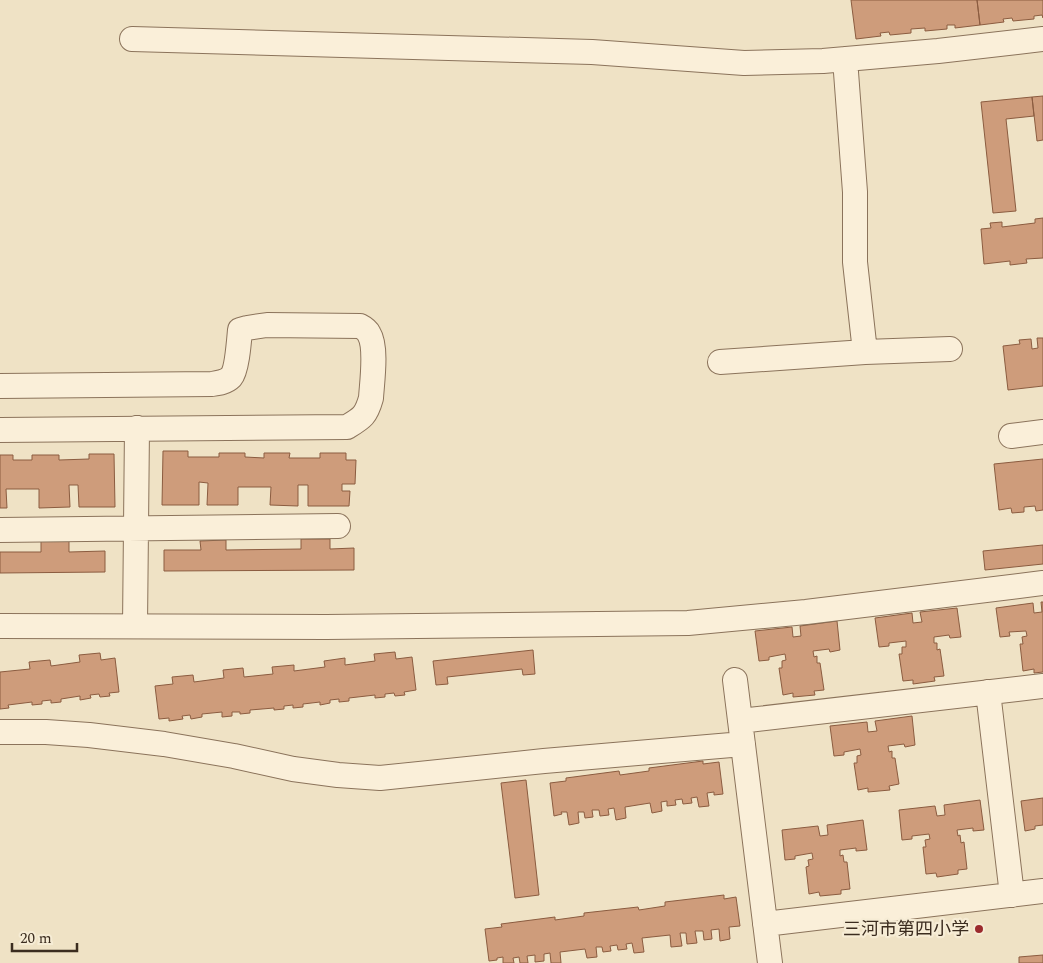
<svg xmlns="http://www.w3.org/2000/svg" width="1043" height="963" viewBox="0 0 1043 963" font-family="Spectral,'Noto Sans SC',serif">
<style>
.building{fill:#ce9c7b;stroke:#8b5c40}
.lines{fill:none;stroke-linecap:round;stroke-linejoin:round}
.minor-casing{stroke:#8b735b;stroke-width:26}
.minor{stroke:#faefd9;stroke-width:24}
.poi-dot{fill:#9b2a2d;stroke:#f6ecd5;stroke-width:2}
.labels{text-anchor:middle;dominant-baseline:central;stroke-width:4.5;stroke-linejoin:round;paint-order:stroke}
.poi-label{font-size:18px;fill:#3b2c1f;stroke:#f6ecd5;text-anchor:end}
</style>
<rect width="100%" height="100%" fill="#efe2c5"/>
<!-- building -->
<path class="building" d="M 851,0 L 977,0 L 980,25 L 955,28 L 955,25 L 947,25 L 947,29 L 925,31 L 925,28 L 911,29 L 911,33 L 890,35 L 889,32 L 880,33 L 881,36 L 856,39 Z
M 977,0 L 1043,0 L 1043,18 L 1042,15 L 1034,16 L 1034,19 L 1013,21 L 1012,18 L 1003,19 L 1004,22 L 980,25 Z
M 1043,96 L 1043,140 L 1037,141 L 1032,97 Z
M 1032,97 L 1034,116 L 1006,119 L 1016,211 L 993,213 L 981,102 Z
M 1043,218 L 1043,258 L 1026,259 L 1027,263 L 1010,265 L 1010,261 L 984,264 L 981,229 L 991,228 L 990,223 L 1002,222 L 1002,227 L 1035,223 L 1035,219 Z
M 1037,338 L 1043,338 L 1043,386 L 1008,390 L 1003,346 L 1020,344 L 1019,340 L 1031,339 L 1032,349 L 1038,348 Z
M 163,451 L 188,451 L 188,457 L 219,457 L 219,453 L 245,453 L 245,457 L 264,458 L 264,453 L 290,453 L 289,458 L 320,458 L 320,453 L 346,453 L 346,460 L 356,460 L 355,484 L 342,484 L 342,491 L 350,491 L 349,506 L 308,506 L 308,485 L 298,485 L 298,506 L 270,505 L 271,487 L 238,487 L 238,505 L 207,505 L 208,483 L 199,482 L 199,505 L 162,505 Z
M 89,454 L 114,454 L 115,507 L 79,507 L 78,485 L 69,485 L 70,507 L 39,508 L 39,489 L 6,489 L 7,508 L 0,508 L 0,455 L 13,455 L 13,460 L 32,460 L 32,455 L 59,455 L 59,460 L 89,459 Z
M 1043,459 L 1043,510 L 1036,511 L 1035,506 L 1024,507 L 1024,512 L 1012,513 L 1011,508 L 999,510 L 994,464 Z
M 301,539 L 330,539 L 330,549 L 354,548 L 354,570 L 164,571 L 164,550 L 201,550 L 200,541 L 226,540 L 226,550 L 301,549 Z
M 41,541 L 69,541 L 69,552 L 105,551 L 105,572 L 0,573 L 0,552 L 41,552 Z
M 1043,545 L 1043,564 L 985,570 L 983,551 Z
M 1041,602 L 1043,602 L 1043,672 L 1034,673 L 1034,669 L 1023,671 L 1020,644 L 1023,644 L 1022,637 L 1027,636 L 1026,631 L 1009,632 L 1010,636 L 1000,637 L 996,608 L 1033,603 L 1034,613 L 1042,612 Z
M 957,608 L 961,637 L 950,638 L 949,635 L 934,637 L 934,643 L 937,643 L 937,650 L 940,649 L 944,676 L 934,677 L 935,681 L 913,684 L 913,680 L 903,681 L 899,654 L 902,654 L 902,647 L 906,647 L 906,641 L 889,643 L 889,646 L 879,647 L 875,618 L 912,613 L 913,623 L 922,622 L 920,612 Z
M 837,621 L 840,650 L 830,652 L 829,649 L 813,651 L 814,657 L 817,656 L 817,663 L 820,663 L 824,690 L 814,691 L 815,695 L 793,697 L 793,693 L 783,695 L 779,668 L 782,668 L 782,661 L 786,660 L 785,654 L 769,657 L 769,660 L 759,661 L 755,631 L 792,627 L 793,637 L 801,636 L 800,626 Z
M 533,650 L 535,674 L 523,675 L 522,669 L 447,677 L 448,684 L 436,685 L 433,661 Z
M 395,652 L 396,659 L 412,657 L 416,690 L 404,692 L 405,695 L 395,696 L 394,693 L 385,694 L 385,697 L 375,698 L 375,695 L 349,698 L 349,701 L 339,702 L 339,699 L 330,700 L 330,703 L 320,705 L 320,702 L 303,704 L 303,707 L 293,708 L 293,705 L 284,706 L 284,709 L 274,710 L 274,708 L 250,710 L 250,713 L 240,714 L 240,712 L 232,712 L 232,716 L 222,717 L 222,712 L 202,714 L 202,717 L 191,719 L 190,715 L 182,716 L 183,719 L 169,721 L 169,718 L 159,719 L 155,686 L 173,684 L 172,677 L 193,675 L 194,682 L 224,678 L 223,670 L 243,668 L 244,677 L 273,674 L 272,667 L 294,665 L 294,671 L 325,667 L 324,661 L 345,658 L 345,665 L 375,661 L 374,654 Z
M 100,653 L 101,660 L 115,658 L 119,692 L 109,693 L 110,696 L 100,697 L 99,694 L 90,695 L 91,698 L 80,700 L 80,696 L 61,699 L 61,702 L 51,703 L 51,700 L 42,701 L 42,704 L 32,705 L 32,702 L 8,705 L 9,708 L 0,709 L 0,672 L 30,669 L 29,662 L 50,660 L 51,666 L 80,662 L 79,655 Z
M 912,716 L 915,745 L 905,747 L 904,744 L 888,746 L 889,752 L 892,751 L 892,758 L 895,758 L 899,784 L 889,786 L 890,790 L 868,792 L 868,788 L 858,790 L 854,763 L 857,763 L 857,756 L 861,755 L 860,749 L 844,752 L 844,755 L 834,756 L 830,726 L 867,722 L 868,732 L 877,731 L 875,721 Z
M 703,761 L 703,764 L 719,762 L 723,794 L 714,795 L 714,792 L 707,793 L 709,806 L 699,807 L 697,797 L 691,798 L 692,803 L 683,804 L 682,799 L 675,800 L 676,805 L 667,806 L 667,801 L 661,802 L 662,811 L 652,813 L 650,803 L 625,807 L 626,818 L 616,820 L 614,808 L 608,809 L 609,815 L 600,816 L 599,810 L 592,810 L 593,817 L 585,818 L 584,812 L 578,812 L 579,823 L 569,825 L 567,812 L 561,812 L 562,814 L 554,816 L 550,783 L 566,781 L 566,778 L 619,771 L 620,775 L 649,771 L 649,768 Z
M 526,780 L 539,895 L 515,898 L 501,783 Z
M 1043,798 L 1043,825 L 1035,826 L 1035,829 L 1025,831 L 1021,801 Z
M 980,800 L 984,830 L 973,831 L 973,828 L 957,830 L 958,836 L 960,835 L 961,843 L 964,842 L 967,869 L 958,870 L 958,874 L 937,877 L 936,873 L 926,874 L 923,847 L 926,847 L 925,840 L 930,839 L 929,834 L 912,836 L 912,839 L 902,840 L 899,810 L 935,806 L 937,816 L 945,815 L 944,805 Z
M 863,820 L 867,850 L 856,851 L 856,848 L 840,850 L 840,856 L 843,855 L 844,862 L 847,862 L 850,889 L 841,890 L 841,894 L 820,896 L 819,892 L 809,894 L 806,867 L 809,866 L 808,860 L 813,859 L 812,853 L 795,856 L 795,859 L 785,860 L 782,830 L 818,826 L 820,836 L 828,835 L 827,825 Z
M 724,895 L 724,899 L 736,897 L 740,926 L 729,927 L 730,939 L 720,941 L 719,929 L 711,930 L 712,939 L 704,940 L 703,931 L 695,931 L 697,943 L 687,944 L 686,933 L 680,933 L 682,946 L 671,947 L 670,935 L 642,938 L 644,952 L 634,953 L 632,943 L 626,944 L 627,949 L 618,950 L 617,945 L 610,946 L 611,951 L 603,952 L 602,947 L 596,947 L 597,957 L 587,958 L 585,949 L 560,952 L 561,963 L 551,963 L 550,953 L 544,954 L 544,961 L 535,962 L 535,955 L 527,956 L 528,963 L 520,963 L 519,957 L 513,958 L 514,963 L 503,963 L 503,957 L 497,958 L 497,960 L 489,961 L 485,929 L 502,927 L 501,924 L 555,917 L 555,920 L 584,916 L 584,913 L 638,907 L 639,910 L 665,906 L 665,902 Z
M 1043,955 L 1043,963 L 1019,963 L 1019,957 Z"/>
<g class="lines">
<!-- minor casing -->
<g class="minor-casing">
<path id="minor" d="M 132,39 L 592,52 L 744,63 L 823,61 L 938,51 L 1043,39
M 845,59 L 855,192 L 855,262 L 865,352
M 720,362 L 865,352 L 950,349
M 0,386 L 212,384 C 219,383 226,382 231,377 C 237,370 239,341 240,330 L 247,328 L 267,325 L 360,326 C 364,328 367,330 369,334 C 377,347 372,382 371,398 C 366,416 362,418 347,427 L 0,430
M 1011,436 L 1043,432
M 0,530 L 338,526
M 0,626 L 326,627 L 688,623 L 806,612 L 1043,583
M 135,626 L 137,428
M 735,680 L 770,963
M 988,692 L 1012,895
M 740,721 L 1043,686
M 0,732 L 46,732 L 89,735 L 164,744 L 234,756 L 293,769 L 338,775 L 380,778 L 544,761 L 743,744
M 765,924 L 1043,891"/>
</g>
<!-- minor -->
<use href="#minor" class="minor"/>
</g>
<!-- markers -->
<circle class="poi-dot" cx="979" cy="929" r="5"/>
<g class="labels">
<!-- poi labels -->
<g class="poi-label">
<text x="969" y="929">三河市第四小学</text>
</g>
</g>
<!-- scale -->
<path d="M12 943v8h65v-8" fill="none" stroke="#3b2c1f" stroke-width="2.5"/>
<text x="20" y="943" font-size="15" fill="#3b2c1f" stroke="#f6ecd5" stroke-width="4" paint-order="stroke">20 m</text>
</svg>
